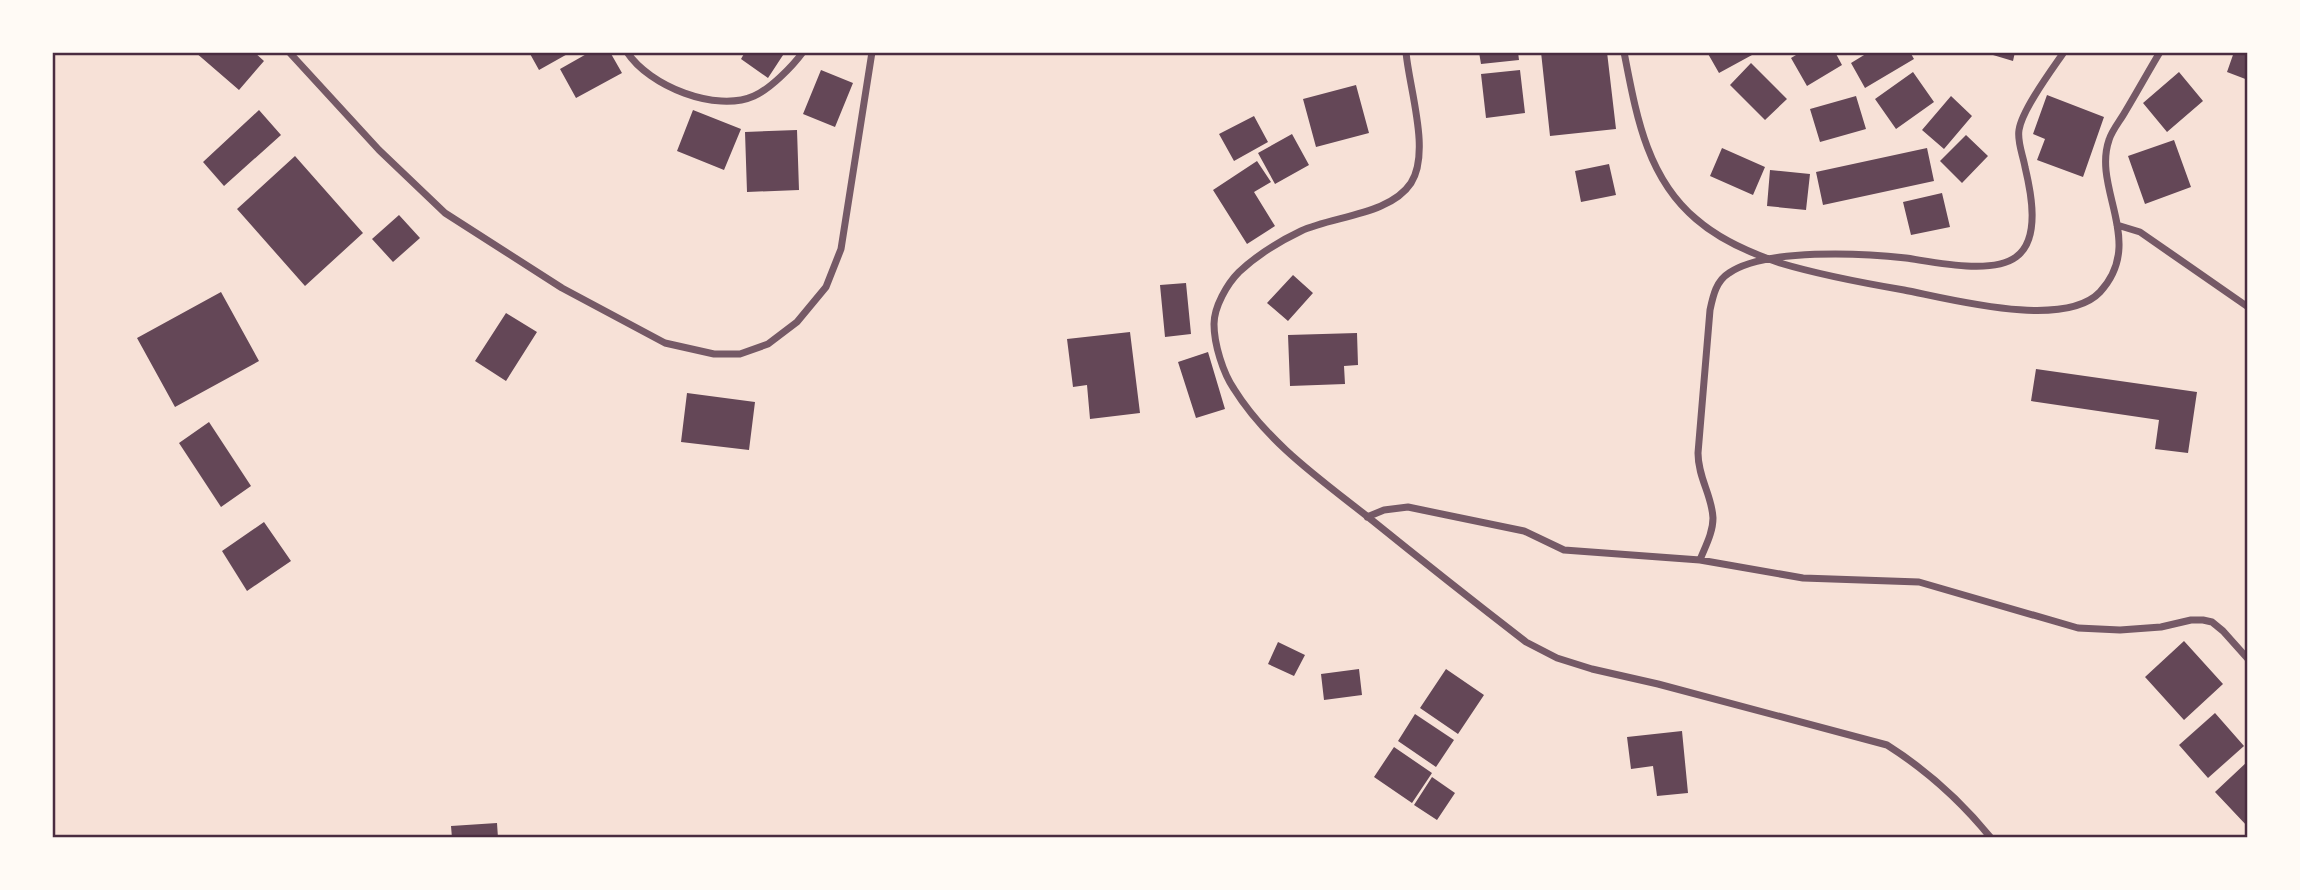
<svg xmlns="http://www.w3.org/2000/svg" width="2300" height="890" viewBox="0 0 2300 890" font-family="Raleway,sans-serif">
<style>
.building{fill:#644757}
.lines{fill:none;stroke-linecap:round;stroke-linejoin:round}
.minor{stroke:#755966;stroke-width:7}
.neatline{fill:none;stroke:#4a2c40;stroke-width:2.5}
</style>
<rect width="100%" height="100%" fill="#f7e1d7"/>
<!-- building -->
<path class="building" d="M 195,52 L 254,52 L 264,61 L 239,90 Z
M 529,52 L 571,52 L 539,70 Z
M 590,52 L 610,52 L 622,73 L 576,98 L 560,69 Z
M 745,52 L 785,52 L 768,78 L 741,59 Z
M 1479,52 L 1518,52 L 1519,60 L 1481,64 Z
M 1541,52 L 1607,52 L 1616,129 L 1550,136 Z
M 1707,52 L 1750,52 L 1752,55 L 1719,73 Z
M 1801,52 L 1835,52 L 1842,65 L 1807,86 L 1791,58 Z
M 1869,52 L 1910,52 L 1914,59 L 1865,88 L 1851,63 Z
M 1983,52 L 2015,52 L 2013,61 Z
M 2234,52 L 2248,52 L 2248,80 L 2227,72 Z
M 1751,63 L 1787,99 L 1765,120 L 1730,85 Z
M 821,70 L 853,83 L 835,127 L 803,114 Z
M 1520,70 L 1525,113 L 1486,118 L 1481,74 Z
M 1913,72 L 1934,102 L 1896,129 L 1875,99 Z
M 2179,72 L 2203,101 L 2167,132 L 2143,103 Z
M 1356,85 L 1369,133 L 1316,147 L 1303,99 Z
M 2047,95 L 2104,117 L 2083,177 L 2037,160 L 2045,139 L 2033,134 Z
M 1856,96 L 1866,129 L 1820,142 L 1810,109 Z
M 1951,96 L 1972,116 L 1944,149 L 1922,130 Z
M 259,110 L 281,135 L 224,186 L 203,162 Z
M 693,110 L 741,129 L 724,170 L 677,151 Z
M 1254,116 L 1268,142 L 1234,161 L 1219,134 Z
M 797,130 L 799,190 L 747,192 L 745,132 Z
M 1292,134 L 1309,165 L 1275,184 L 1258,153 Z
M 1966,135 L 1988,156 L 1962,183 L 1940,161 Z
M 2174,140 L 2191,187 L 2145,204 L 2128,156 Z
M 1722,148 L 1765,167 L 1753,195 L 1710,176 Z
M 1927,148 L 1934,181 L 1823,205 L 1816,172 Z
M 295,156 L 363,233 L 305,286 L 237,209 Z
M 1257,161 L 1271,182 L 1254,192 L 1275,226 L 1247,244 L 1213,190 Z
M 1609,164 L 1616,195 L 1581,202 L 1575,171 Z
M 1770,170 L 1810,174 L 1806,210 L 1767,206 Z
M 1942,193 L 1950,227 L 1911,235 L 1903,202 Z
M 399,215 L 420,238 L 393,262 L 372,239 Z
M 1293,275 L 1313,293 L 1288,321 L 1267,303 Z
M 1186,283 L 1191,334 L 1165,337 L 1160,285 Z
M 221,292 L 259,361 L 175,407 L 137,338 Z
M 506,313 L 537,332 L 506,381 L 475,361 Z
M 1130,332 L 1140,413 L 1090,419 L 1087,385 L 1073,387 L 1067,339 Z
M 1357,333 L 1358,365 L 1344,366 L 1345,384 L 1290,386 L 1288,335 Z
M 1208,352 L 1225,409 L 1196,418 L 1178,362 Z
M 2036,369 L 2197,392 L 2188,453 L 2155,449 L 2159,420 L 2031,401 Z
M 687,393 L 755,402 L 749,450 L 681,442 Z
M 209,422 L 251,486 L 221,507 L 179,443 Z
M 264,522 L 291,561 L 247,591 L 222,551 Z
M 2184,641 L 2223,684 L 2184,720 L 2145,677 Z
M 1278,642 L 1305,655 L 1294,676 L 1268,664 Z
M 1359,669 L 1362,695 L 1324,700 L 1321,674 Z
M 1446,669 L 1484,695 L 1458,734 L 1420,708 Z
M 2215,713 L 2244,746 L 2208,778 L 2179,745 Z
M 1415,714 L 1454,740 L 1436,767 L 1398,741 Z
M 1682,731 L 1688,793 L 1657,796 L 1653,766 L 1631,769 L 1627,737 Z
M 1394,747 L 1432,773 L 1412,803 L 1374,777 Z
M 2248,761 L 2248,827 L 2215,792 Z
M 1432,777 L 1455,793 L 1437,820 L 1414,805 Z
M 497,823 L 498,838 L 452,838 L 451,826 Z"/>
<g class="lines">
<!-- minor -->
<path class="minor" d="M 289,52 L 379,150 L 445,213 L 562,288 L 665,343 L 714,354 L 740,354 L 768,344 L 797,322 L 826,287 L 841,249 L 872,52
M 627,52 C 649,86 716,113 754,96 C 770,89 792,67 803,52
M 1406,52 C 1409,88 1431,152 1411,183 C 1390,215 1333,216 1301,231 C 1280,241 1256,256 1239,272 C 1227,284 1214,307 1214,324 C 1214,344 1223,373 1234,389 C 1267,442 1320,479 1368,517 C 1420,559 1473,601 1526,642 L 1557,658 L 1592,669 L 1658,684 L 1887,745 C 1928,771 1961,801 1991,838
M 1624,52 C 1636,113 1646,177 1696,219 C 1720,240 1750,253 1780,263 C 1820,275 1863,283 1904,290 C 1950,299 2064,330 2100,292 C 2146,242 2092,189 2109,140 C 2112,130 2120,121 2125,112 C 2137,92 2148,72 2160,52
M 2117,225 L 2140,232 L 2248,307
M 1367,517 L 1384,510 L 1408,507 L 1524,531 L 1564,550 L 1700,560 L 1803,578 L 1919,582 L 2078,628 L 2120,630 L 2161,627 L 2191,620 L 2203,620 L 2212,622 L 2223,631 L 2248,659
M 1700,560 C 1705,547 1713,533 1713,518 C 1712,495 1698,478 1698,453 L 1710,310 C 1713,296 1716,281 1729,273 C 1766,248 1862,253 1906,258 C 1934,262 1992,275 2016,257 C 2041,239 2031,192 2025,167 C 2023,155 2017,142 2019,130 C 2022,110 2051,71 2064,52"/>
</g>
<!-- border -->
<rect width="2300" height="890" fill="none" stroke="#fffaf5" stroke-width="108"/>
<rect x="54" y="54" width="2192" height="782" class="neatline"/>
</svg>
